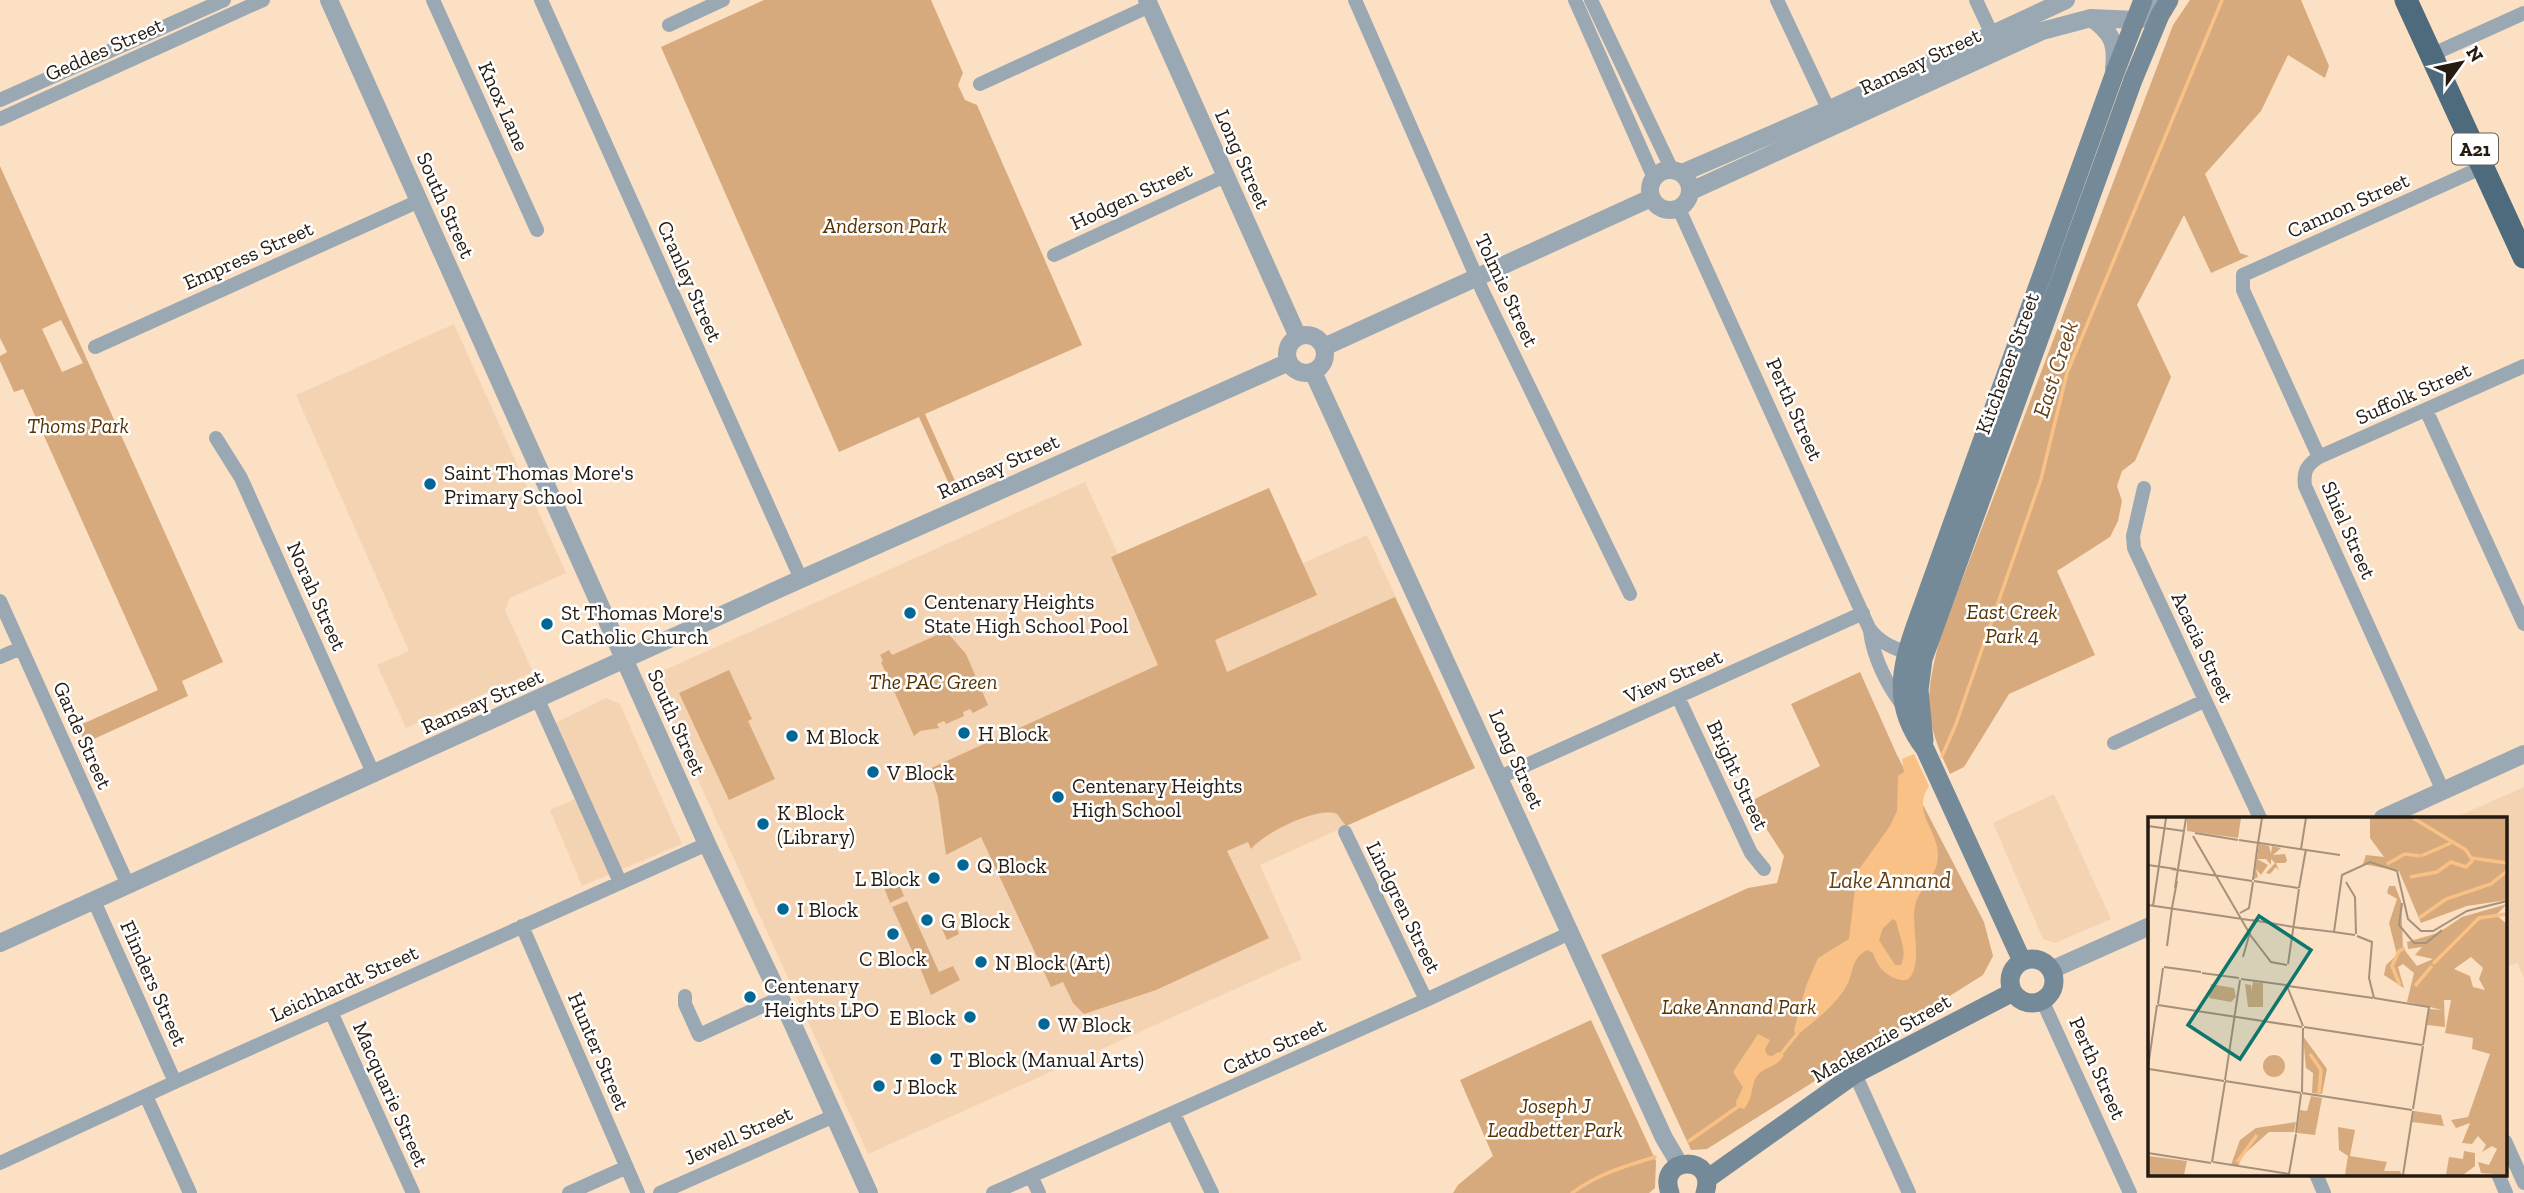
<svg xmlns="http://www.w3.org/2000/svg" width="2524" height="1193" viewBox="0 0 2524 1193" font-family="'Zilla Slab',serif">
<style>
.built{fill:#f4d3b2}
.green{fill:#d6aa7c;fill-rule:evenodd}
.water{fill:#f9c186;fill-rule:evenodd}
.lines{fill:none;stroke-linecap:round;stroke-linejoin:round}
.stream{stroke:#f9c186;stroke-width:3.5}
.minor{stroke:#99a8b2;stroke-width:14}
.tertiary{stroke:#99a8b2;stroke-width:18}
.secondary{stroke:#758a99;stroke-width:19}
.trunk{stroke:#4e6b7e;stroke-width:23}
.poi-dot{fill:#026795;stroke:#fff;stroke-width:2.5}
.labels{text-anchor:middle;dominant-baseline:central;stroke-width:5;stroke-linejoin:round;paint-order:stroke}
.shield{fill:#fff;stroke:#665f58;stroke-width:2}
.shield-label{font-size:19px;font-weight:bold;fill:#251b11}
.street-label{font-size:21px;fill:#251b11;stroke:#fff}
.park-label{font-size:21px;font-style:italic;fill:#563200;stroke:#fff}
.poi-label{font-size:21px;fill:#251b11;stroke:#fff;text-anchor:start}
.water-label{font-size:23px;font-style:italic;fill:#633f11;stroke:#fff}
.inset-river{fill:none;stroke:#f9c186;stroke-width:3.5}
.inset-road{fill:none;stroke:#a6917c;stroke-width:2}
.view{fill:#0f766e;fill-opacity:0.15;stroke:#0f766e;stroke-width:3.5}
.inset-edge{fill:none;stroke:#251b11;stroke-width:3.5}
</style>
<rect width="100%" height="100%" fill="#fce0c3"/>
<!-- built -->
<path class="built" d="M 454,324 L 566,573 L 510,598 L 505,610 L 533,672 L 406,728 L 377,665 L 409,651 L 296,395 Z
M 1085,482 L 1118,554 L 1269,488 L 1303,563 L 1367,535 L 1475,768 L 1260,865 L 1302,959 L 868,1154 L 654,683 L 658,673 Z
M 606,698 L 620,704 L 682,844 L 582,886 L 550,810 L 577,798 L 547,727 Z
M 2524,787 L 2524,978 L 2517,963 L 2505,968 L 2505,818 L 2454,818 Z
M 2054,794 L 2111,919 L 2055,943 L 2043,939 L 1993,823 Z"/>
<!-- green -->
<path class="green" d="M 764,0 L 931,0 L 963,73 L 958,85 L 965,100 L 977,105 L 1082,345 L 925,414 L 956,483 L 950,486 L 919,417 L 839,452 L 661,47 Z
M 2190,0 L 2301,0 L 2329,66 L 2325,78 L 2288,55 L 2261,111 L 2205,174 L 2240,253 L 2249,256 L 2211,273 L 2184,215 L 2137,305 L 2171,377 L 2135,461 L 2122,471 L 2117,486 L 2122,501 L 2118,521 L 2110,537 L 2057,571 L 2095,655 L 2009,694 L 1964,767 L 1950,774 C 1923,717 1925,697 1940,638 L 2173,25 Z
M 0,166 L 223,662 L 182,681 L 188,696 L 85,743 L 78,726 L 158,690 L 23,389 L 14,392 L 0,361 L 0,356 L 7,352 L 0,338 ZM 61,320 L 83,363 L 62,372 L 42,329 Z
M 1269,488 L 1317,595 L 1215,640 L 1227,672 L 1395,597 L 1475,768 L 1346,826 L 1337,814 C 1318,806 1264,833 1251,849 L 1248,842 L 1227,851 L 1269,938 L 1156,990 L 1084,1014 L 1073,1003 L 1063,982 L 1051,987 L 981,837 L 946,855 L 938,797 L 929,769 L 1158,665 L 1111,557 Z
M 946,631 L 966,654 L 988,705 L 973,713 L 970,709 L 963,712 L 964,716 L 946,724 L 944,721 L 937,724 L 939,728 L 920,731 L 914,736 L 881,662 L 883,661 L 880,655 L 889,650 L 892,655 Z
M 729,670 L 752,719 L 748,721 L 775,779 L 729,800 L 679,693 Z
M 1860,672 L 1897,755 L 1984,922 L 1993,956 L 1983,975 L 1707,1149 L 1691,1150 L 1601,955 L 1748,888 L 1777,883 L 1784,856 L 1749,802 L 1820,766 L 1791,704 Z
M 888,870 L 896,877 L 904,896 L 890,903 L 879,875 Z
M 907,901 L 939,972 L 953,966 L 960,980 L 931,995 L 919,965 L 924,960 L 922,955 L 914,955 L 892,907 Z
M 951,916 L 959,934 L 947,940 L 939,922 Z
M 1591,1020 L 1656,1161 L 1655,1188 L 1649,1193 L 1453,1193 L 1458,1185 L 1493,1156 L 1460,1080 Z"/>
<!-- water -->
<path class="water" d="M 1914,754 L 1929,786 C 1911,813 1939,830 1938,857 C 1937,877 1919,888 1915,906 C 1911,926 1922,959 1911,976 C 1907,983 1899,980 1892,977 C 1881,971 1877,964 1873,953 L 1867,950 C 1852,958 1854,969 1848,983 C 1837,1005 1814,1021 1796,1036 L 1794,1030 L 1806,986 L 1818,958 L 1849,939 L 1857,872 L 1890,826 L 1897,811 L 1898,776 L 1904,772 L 1902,759 ZM 1893,919 L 1896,921 C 1899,936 1908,951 1901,965 L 1895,965 L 1879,940 L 1883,928 Z
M 1758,1034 L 1770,1040 L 1765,1049 L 1767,1055 L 1772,1056 L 1778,1052 L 1784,1055 C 1777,1068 1764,1066 1757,1076 C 1750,1087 1754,1097 1744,1109 L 1737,1107 L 1736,1102 L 1743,1087 L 1733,1072 Z"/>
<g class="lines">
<!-- stream -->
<path class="stream" d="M 1942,756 L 1956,724 L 2041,479 L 2067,373 L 2222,0
M 1780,1055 L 1797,1034
M 1689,1141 L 1739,1106
M 1572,1193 C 1598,1174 1625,1166 1655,1157"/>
<!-- minor -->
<path class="minor" d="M 433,0 L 537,230
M 541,0 L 801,579
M 1355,0 L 1483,292 L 1630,594
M 1575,0 L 1654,178
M 1591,0 L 1672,170
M 1777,0 L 1833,119
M 1976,0 L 1996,43
M 669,25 L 723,0
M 2431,55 L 2524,13
M 980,84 L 1150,6
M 0,100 L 224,0
M 0,119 L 263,0
M 1679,209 L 1869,628 C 1881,645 1897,649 1916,656
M 1054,255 L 1225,176
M 95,347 L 419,201
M 2426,410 L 2524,624
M 216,438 L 241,478 L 374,775
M 2319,457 L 2524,366
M 2144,488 L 2133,536 L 2134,548 L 2260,818
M 0,601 L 128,885
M 1870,631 C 1873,657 1887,685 1903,706
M 0,657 L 21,648
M 1678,697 L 1751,853 L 1764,869
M 538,700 L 620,882
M 2114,743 L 2204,701
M 1500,777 L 1863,613
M 2443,791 L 2305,486 C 2303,471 2307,465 2319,457 L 2243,290 L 2243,275 L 2483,167
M 1345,832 L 1426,1000
M 94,901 L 175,1082
M 522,926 L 638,1193
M 685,996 L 685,1004 L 699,1035 L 780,998
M 2042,1000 L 2130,1193
M 331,1012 L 413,1193
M 1855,1074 L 1909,1193
M 146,1096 L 190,1193
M 1174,1114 L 1212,1193
M 2505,1141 L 2524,1183
M 0,1163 L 175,1082 L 707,844
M 2316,1174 L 2324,1193
M 2498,1174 L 2506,1193
M 1031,1176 L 1039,1193
M 569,1193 L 627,1167
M 660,1193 L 834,1116
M 993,1193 L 1426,1000 L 1570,933"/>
<!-- tertiary -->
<path class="tertiary" d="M 329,0 L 707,844 L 789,1016 L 869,1193
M 1147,0 L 1298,337
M 2091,18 C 2112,32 2117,44 2114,68
M1650 190a20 20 0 1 1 40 0a20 20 0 1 1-40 0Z
M 1682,173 L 1828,110 L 2066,0
M 1691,191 L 2042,31 L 2091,18 L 2136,20 L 2160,15 L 2148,0
M1287 354a19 19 0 1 1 38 0a19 19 0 1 1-38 0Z
M 1324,347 L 1651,198
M 1313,372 L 1664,1138 L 1680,1165
M 2383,818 L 2524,754
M 0,943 L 801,579 L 1289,362
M 2051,970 L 2150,926"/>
<!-- secondary -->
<path class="secondary" d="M 1924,741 L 1919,690 L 1923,659 L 2133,80 L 2160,15 L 2169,0
M2010 981a22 22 0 1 1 44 0a22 22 0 1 1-44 0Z
M 2022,961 L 1925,749 C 1883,695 1908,649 1928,591 L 2114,75 L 2143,0
M 1707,1179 L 1855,1074 L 2013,992
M 1670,1193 C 1656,1155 1718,1154 1705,1193"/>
<!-- trunk -->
<path class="trunk" d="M 2406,0 L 2524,257"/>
</g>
<!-- markers -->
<g class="poi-dot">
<circle cx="430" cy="484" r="7"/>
<circle cx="910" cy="613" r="7"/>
<circle cx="547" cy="624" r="7"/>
<circle cx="964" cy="733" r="7"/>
<circle cx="792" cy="736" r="7"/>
<circle cx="873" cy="772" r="7"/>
<circle cx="1058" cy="797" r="7"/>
<circle cx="763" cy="824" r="7"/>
<circle cx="963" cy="865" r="7"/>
<circle cx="934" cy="878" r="7"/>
<circle cx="783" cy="909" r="7"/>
<circle cx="927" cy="920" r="7"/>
<circle cx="893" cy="934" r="7"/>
<circle cx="981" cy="962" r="7"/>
<circle cx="750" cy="997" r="7"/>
<circle cx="970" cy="1017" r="7"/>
<circle cx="1044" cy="1024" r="7"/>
<circle cx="936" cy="1059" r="7"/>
<circle cx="879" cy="1086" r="7"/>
</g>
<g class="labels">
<!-- shield labels -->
<rect class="shield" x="2452" y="133.5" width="46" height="31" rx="5"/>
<g class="shield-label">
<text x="2475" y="149">A21</text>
</g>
<!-- street labels -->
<g class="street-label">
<text transform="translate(104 49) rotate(-24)">Geddes Street</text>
<text transform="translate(1920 61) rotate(-25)">Ramsay Street</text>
<text transform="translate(504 106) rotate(66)">Knox Lane</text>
<text transform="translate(1243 159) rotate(66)">Long Street</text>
<text transform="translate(1131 196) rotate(-25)">Hodgen Street</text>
<text transform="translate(446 205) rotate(66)">South Street</text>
<text transform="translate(2348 205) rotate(-24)">Cannon Street</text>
<text transform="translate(248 255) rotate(-24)">Empress Street</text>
<text transform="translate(690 281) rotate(66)">Cranley Street</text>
<text transform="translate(1507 290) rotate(65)">Tolmie Street</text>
<text transform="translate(2007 363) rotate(-70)">Kitchener Street</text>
<text transform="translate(2413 393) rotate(-24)">Suffolk Street</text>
<text transform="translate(1795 409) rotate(66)">Perth Street</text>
<text transform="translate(998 466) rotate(-24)">Ramsay Street</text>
<text transform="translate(2349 530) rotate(66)">Shiel Street</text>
<text transform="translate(317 596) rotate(66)">Norah Street</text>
<text transform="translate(2203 647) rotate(65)">Acacia Street</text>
<text transform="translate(1673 676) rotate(-24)">View Street</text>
<text transform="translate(482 701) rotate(-24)">Ramsay Street</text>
<text transform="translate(677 722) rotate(66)">South Street</text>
<text transform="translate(83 735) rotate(66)">Garde Street</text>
<text transform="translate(1517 759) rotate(66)">Long Street</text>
<text transform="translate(1738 775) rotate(65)">Bright Street</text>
<text transform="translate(1404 907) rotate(64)">Lindgren Street</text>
<text transform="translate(154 983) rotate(66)">Flinders Street</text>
<text transform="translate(344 983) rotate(-24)">Leichhardt Street</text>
<text transform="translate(1881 1038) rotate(-30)">Mackenzie Street</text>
<text transform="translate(1274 1046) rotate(-24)">Catto Street</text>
<text transform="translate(599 1051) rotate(67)">Hunter Street</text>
<text transform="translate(2098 1068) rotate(66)">Perth Street</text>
<text transform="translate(391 1094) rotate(66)">Macquarie Street</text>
<text transform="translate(738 1135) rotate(-24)">Jewell Street</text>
</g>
<!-- park labels -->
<g class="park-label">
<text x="885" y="225">Anderson Park</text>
<text x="78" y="425">Thoms Park</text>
<text x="2012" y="611">East Creek<tspan x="2012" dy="24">Park 4</tspan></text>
<text x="933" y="681">The PAC Green</text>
<text x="1739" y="1006">Lake Annand Park</text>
<text x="1555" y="1105">Joseph J<tspan x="1555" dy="24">Leadbetter Park</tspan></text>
</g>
<!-- poi labels -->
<g class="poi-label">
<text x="444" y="472">Saint Thomas More's<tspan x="444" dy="24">Primary School</tspan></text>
<text x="924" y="601">Centenary Heights<tspan x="924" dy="24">State High School Pool</tspan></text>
<text x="561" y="612">St Thomas More's<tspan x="561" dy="24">Catholic Church</tspan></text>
<text x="978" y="733">H Block</text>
<text x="806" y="736">M Block</text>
<text x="887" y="772">V Block</text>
<text x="1072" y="785">Centenary Heights<tspan x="1072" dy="24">High School</tspan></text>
<text x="777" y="812">K Block<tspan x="777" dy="24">(Library)</tspan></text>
<text x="977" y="865">Q Block</text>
<text x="920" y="878" text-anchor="end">L Block</text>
<text x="797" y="909">I Block</text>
<text x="941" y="920">G Block</text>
<text x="893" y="958" text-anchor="middle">C Block</text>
<text x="995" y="962">N Block (Art)</text>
<text x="764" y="985">Centenary<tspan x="764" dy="24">Heights LPO</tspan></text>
<text x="956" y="1017" text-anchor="end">E Block</text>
<text x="1058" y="1024">W Block</text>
<text x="950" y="1059">T Block (Manual Arts)</text>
<text x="893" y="1086">J Block</text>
</g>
<!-- water labels -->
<g class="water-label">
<text transform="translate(2055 369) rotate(-72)">East Creek</text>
<text x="1890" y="880">Lake Annand</text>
</g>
</g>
<!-- overview -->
<g transform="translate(2148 817)">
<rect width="359" height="359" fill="#fce0c3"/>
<path d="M 39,1 L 93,1 L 90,21 L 39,14 ZM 222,1 L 359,1 L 359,83 L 319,89 L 273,106 L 251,54 L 215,47 L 218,38 L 236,40 L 222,21 ZM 111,27 L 121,29 L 123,37 L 124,29 L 133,31 L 125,38 L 137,37 L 139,44 L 143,40 L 137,46 L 128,46 L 131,54 L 128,50 L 122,57 L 118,56 L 127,46 L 123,42 L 123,48 L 118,42 L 109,42 L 120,48 L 113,58 L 108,52 L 110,60 L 106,62 ZM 241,69 L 247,69 L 253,84 L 255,131 L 269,149 L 285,142 L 267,138 L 274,130 L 260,132 L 259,125 L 290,116 L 314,100 L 359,87 L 348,98 L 359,107 L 359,358 L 333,356 L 330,345 L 341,348 L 349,332 L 344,329 L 334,335 L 338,328 L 330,319 L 324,327 L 314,326 L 322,306 L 308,311 L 303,303 L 320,300 L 342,237 L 324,232 L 325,221 L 297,216 L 303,183 L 296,183 L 297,210 L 279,208 L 281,192 L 295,193 L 259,185 L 266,156 L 255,147 L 250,150 L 256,171 L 236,158 L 238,148 L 249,138 L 241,106 L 249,82 L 239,76 ZM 323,140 L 335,151 L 331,162 L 337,173 L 325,170 L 322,159 L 306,152 ZM 105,165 L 115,166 L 115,190 L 100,190 L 97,167 L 103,168 L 103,174 ZM 63,167 L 86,171 L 88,180 L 83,185 L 61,181 ZM 155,219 L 179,252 L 174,277 L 164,276 L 165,256 L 158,251 ZM115 249a11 11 0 1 1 22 0a11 11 0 1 1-22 0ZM 163,279 L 174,281 L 167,318 L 149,316 L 152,293 L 159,294 ZM 266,294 L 293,298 L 296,309 L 264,305 ZM 148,305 L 146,315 L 121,315 L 95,338 L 90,349 L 83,348 L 92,323 L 108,311 ZM 190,310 L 207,313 L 202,339 L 239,345 L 236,354 L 252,354 L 254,358 L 197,358 L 200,339 L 191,333 ZM 316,334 L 327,336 L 327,349 L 315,358 L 298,358 L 301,340 L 315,342 ZM 0,339 L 39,344 L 36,358 L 0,358 Z" fill="#d6aa7c" fill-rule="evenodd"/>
<path class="inset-river" d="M 265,1 L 318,33 L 323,41 L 359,46M 273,39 L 303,26M 239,47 L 257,37 L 272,39M 262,60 L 289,55 L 303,45 L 318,50 L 325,43M 271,101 L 298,82 L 343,67 L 359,54M 285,147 L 331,101 L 359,97M 252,168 L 244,149 L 251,134 L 257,131M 267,169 L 284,149M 162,237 L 173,253 L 171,276M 89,345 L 109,318"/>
<path class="inset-road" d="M 0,9 L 36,14M 47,16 L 90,23M 45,19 L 103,119 L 123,145 L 139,148M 91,23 L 192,38M 110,26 L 114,1M 153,32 L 158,1M 0,48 L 28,52M 23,52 L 70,59M 65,58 L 104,64M 105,63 L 110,26M 106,64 L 150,71M 198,65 L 207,80 L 208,117M 27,71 L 38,1M 151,71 L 158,32M 254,86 L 251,108 L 266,126 L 278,126 L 294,113M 0,88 L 108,104M 5,89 L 18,1M 24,91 L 29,64M 92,96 L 101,91 L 105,65M 104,103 L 158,112M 153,111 L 186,115 L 194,58 L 222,45 L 249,54 L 260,102 L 273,114 L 285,114 L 319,94 L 359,84M 186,115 L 207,118M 209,119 L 224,125 L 221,161 L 226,181M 19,129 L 24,91M 95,140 L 102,115M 140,147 L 151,72M 16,150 L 53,155M 54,156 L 91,161M 93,162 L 138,168M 139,169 L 155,209M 140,169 L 225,181M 226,181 L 281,190 L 275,228M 10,187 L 15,151M 10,188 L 49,194M 49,194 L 154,210M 156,210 L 274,228M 0,250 L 9,188M 1,252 L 76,264M 77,263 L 92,163M 77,264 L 153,276M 154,275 L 155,211M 154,276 L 264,293M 265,292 L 275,229M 148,316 L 153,277M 0,336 L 63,346M 64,345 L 77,265M 65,345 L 141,357M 141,357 L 148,317M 255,358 L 265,294"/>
<path class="view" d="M 111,99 L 163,133 L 92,242 L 40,208 Z"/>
<rect width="359" height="359" class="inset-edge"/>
</g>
<!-- north arrow -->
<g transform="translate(2461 63) rotate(57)" stroke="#ffffff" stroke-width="5" paint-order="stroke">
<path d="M0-5L12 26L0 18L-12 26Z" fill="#251b11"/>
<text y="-10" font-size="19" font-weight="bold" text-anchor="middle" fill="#251b11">N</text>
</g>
</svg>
